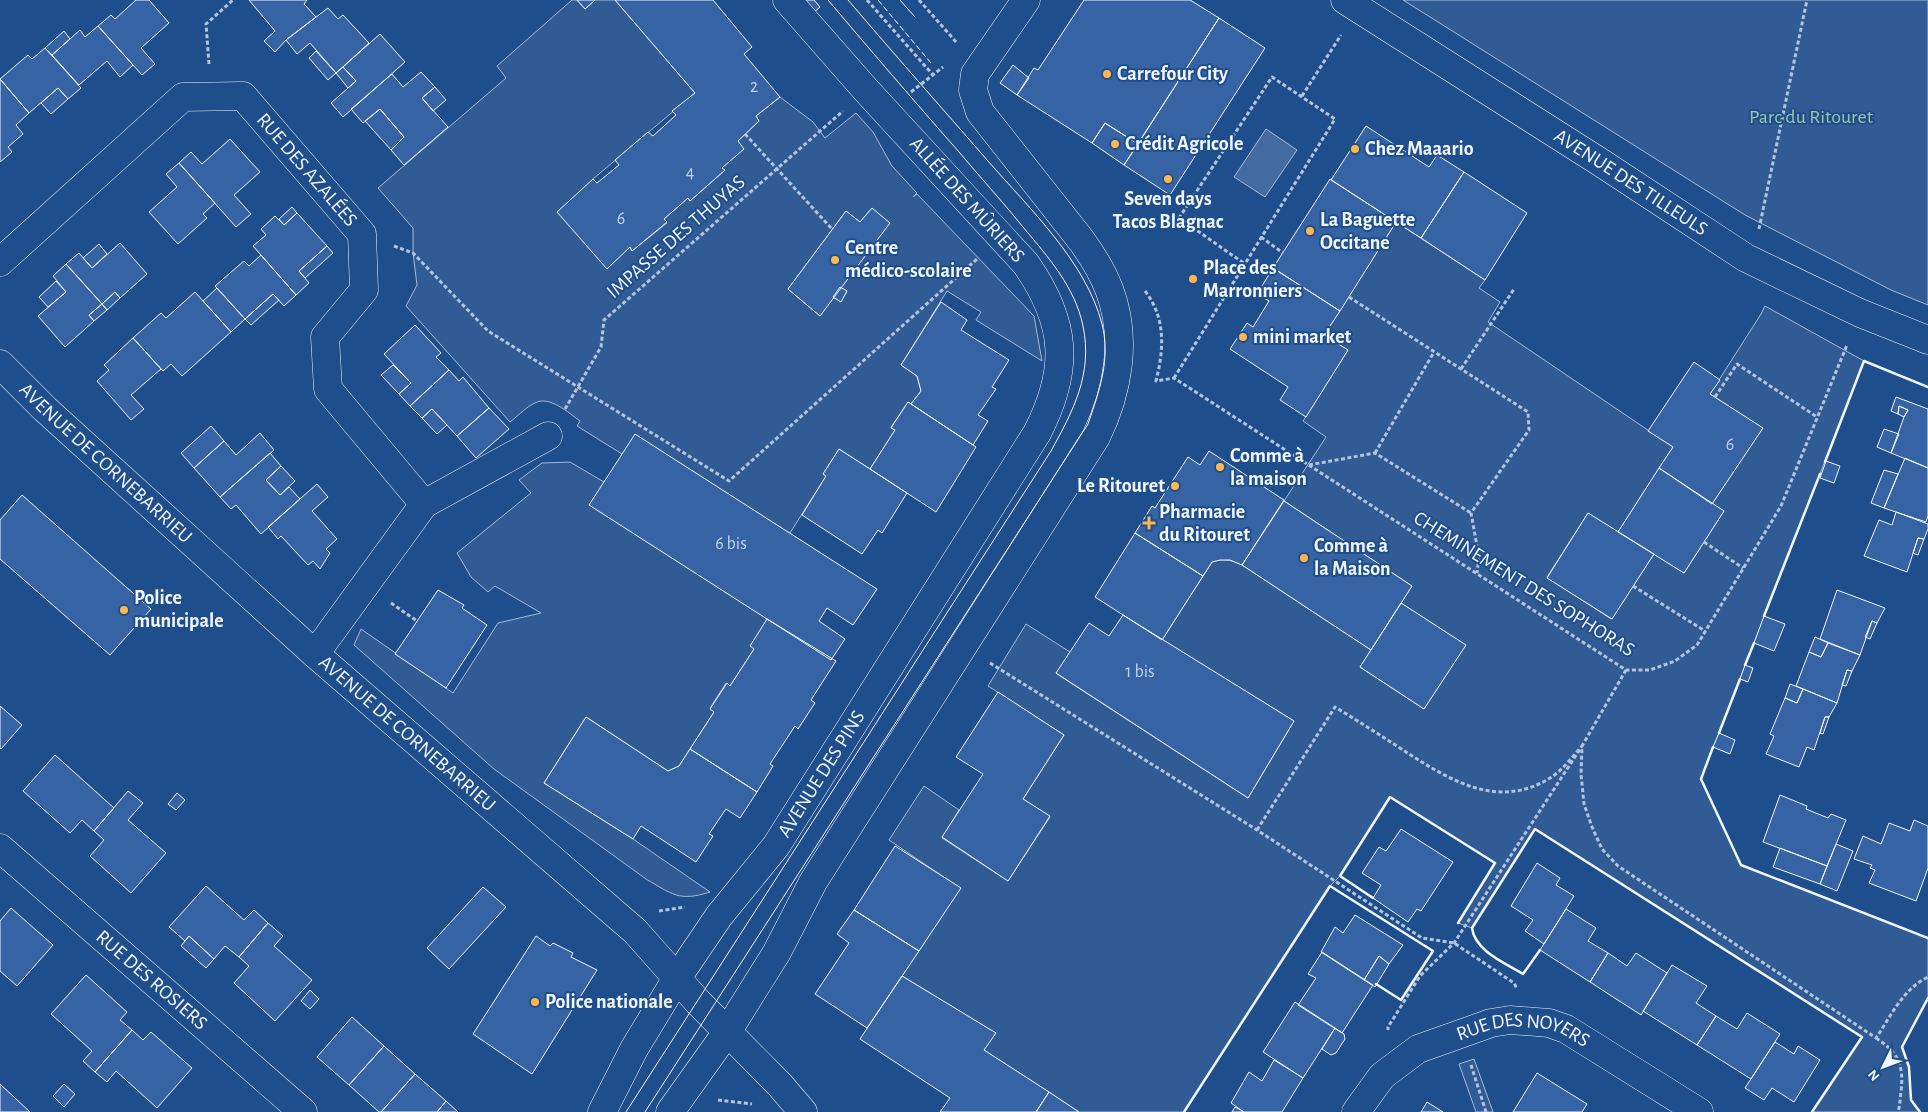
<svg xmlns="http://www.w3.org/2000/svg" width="1928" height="1112" viewBox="0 0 1928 1112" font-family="'Alegreya Sans',sans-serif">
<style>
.green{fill:#305b95;stroke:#a8bbd7;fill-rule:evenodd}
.water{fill:#446ba0;stroke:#a8bbd7}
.building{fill:#3563a3;stroke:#f2f6ff}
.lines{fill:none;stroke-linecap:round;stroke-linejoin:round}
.minor-casing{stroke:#f2f6ff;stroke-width:29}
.path{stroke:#b3c4dc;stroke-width:3;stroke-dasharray:4 2.5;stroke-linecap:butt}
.minor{stroke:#1f4e8c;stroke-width:28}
.tram{stroke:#f2f6ff;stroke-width:1}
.fence{stroke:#f2f6ff;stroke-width:1;stroke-dasharray:6 2.5;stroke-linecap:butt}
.wall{stroke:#f2f6ff;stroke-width:2.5}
.poi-dot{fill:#ffb74d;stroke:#1f4e8c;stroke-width:2}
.labels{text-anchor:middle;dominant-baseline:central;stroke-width:4;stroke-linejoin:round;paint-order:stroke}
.number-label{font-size:18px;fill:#c3d1e8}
.poi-label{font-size:20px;font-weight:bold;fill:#f2f6ff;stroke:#1f4e8c;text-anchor:start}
.park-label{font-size:20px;fill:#97c8a6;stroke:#1f4e8c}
.street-label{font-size:20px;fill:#f2f6ff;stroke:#1f4e8c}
</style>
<rect width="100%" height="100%" fill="#1f4e8c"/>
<!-- green -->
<path class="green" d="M 572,0 L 577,0 L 585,9 L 595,0 L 615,0 L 695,93 L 593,179 L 632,251 L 667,223 L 664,219 L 688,198 L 690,201 L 724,171 L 722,168 L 738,141 L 759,121 L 756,116 L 780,97 L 813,122 L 825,138 L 856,113 L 873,132 L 892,166 L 917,193 L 913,197 L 917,194 L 1034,316 L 1042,361 L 976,320 L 981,312 L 947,291 L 901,365 L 917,376 L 921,391 L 911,404 L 908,402 L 891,427 L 895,430 L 870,469 L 839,449 L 823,474 L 826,476 L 790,533 L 622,454 L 577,426 L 580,421 C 569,413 549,395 535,403 C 526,407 518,416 510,422 L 406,306 L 417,285 L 413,253 L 413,228 L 378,188 L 506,78 L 497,66 ZM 872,208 L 840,287 L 847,291 L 841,302 L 833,297 L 820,316 L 788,289 L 846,211 L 860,222 Z
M 1403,0 L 1928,0 L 1928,305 L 1891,290 L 1745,215 Z
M 1396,222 L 1485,280 L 1479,288 L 1500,302 L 1488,322 L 1673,447 L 1618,532 L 1588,513 L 1547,577 L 1611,619 L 1654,554 L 1684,573 L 1724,511 L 1712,504 L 1762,428 L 1710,394 L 1761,314 L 1765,306 L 1864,361 L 1701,779 L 1741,865 L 1928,938 L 1928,998 L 1902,1047 L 1909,1067 L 1911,1100 L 1920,1112 L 1812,1112 L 1862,1037 L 1535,829 L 1472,928 L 1458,923 L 1495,863 L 1390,797 L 1340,876 L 1330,886 L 1184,1112 L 1079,1112 L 984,1050 L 995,1033 L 902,976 L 960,888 L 889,840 L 924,786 L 959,810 L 942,838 L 1008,881 L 1050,817 L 1023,799 L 1064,735 L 988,686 L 1026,624 L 1070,652 L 1057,674 L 1248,798 L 1294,721 L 1162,640 L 1212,562 C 1224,558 1231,560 1242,565 L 1371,650 L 1360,667 L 1424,709 L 1465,645 L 1401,603 L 1412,586 L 1284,501 L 1326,437 L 1303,421 L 1348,350 L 1324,335 Z
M 570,462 L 604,482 L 767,619 L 754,649 L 730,686 L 726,683 L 710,708 L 714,712 L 679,766 L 668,771 L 586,717 L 544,783 L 633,839 L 710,892 C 679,902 672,894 646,879 L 494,769 L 354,645 L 361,629 L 453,693 L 498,623 L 541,613 L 495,586 L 488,592 L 471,577 L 457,553 L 531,493 L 519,480 L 542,463 Z
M 1474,1059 L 1493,1112 L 1476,1112 L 1459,1064 Z"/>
<!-- water -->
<path class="water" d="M 1266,129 L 1297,150 L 1265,197 L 1234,177 Z"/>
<!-- building -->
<path class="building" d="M 136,0 L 149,0 L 169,23 L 141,48 L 155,64 L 142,75 L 98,26 L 111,15 L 115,19 Z
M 249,0 L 307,0 L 304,4 L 316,17 L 286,40 L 275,52 L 264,41 L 275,31 Z
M 577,0 L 595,0 L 585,9 Z
M 615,0 L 713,0 L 752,47 L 744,54 L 780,97 L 756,116 L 759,121 L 738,141 L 744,149 L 722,168 L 725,170 L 690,201 L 688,198 L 664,219 L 667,222 L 632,251 L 630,247 L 607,269 L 557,212 L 593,179 L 597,183 L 619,165 L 615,160 L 648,132 L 653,136 L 676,115 L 672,111 L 695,93 Z
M 799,0 L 814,0 L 820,7 L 812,14 Z
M 1084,0 L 1190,0 L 1219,18 L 1138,144 L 1105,123 L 1092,143 L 1017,95 L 1034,68 L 1038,70 Z
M 328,8 L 338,19 L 343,15 L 369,43 L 336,73 L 310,43 L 297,54 L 286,40 Z
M 1219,18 L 1265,48 L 1170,195 L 1124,165 Z
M 98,26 L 133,65 L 120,77 L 107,61 L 79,85 L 52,55 L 80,30 L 85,37 Z
M 64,31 L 70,39 L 52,55 L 45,48 Z
M 380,34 L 405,62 L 343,117 L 331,103 L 356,81 L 343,67 Z
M 45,48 L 81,88 L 68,99 L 58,88 L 29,113 L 0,79 L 28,55 L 32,59 Z
M 316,51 L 336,73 L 328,80 L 309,58 Z
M 1013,65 L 1029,78 L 1017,95 L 1000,83 Z
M 343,67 L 356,81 L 348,88 L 336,73 Z
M 421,72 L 435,87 L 422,98 L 448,127 L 404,165 L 391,150 L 404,137 L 380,109 L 363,123 L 351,109 L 392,74 L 403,87 Z
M 0,79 L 29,113 L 16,125 L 23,134 L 8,147 L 12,152 L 0,162 Z
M 435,87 L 446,100 L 433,111 L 422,98 Z
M 58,88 L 68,99 L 51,114 L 41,103 Z
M 380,109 L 404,137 L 391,150 L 365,121 Z
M 1105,123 L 1138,144 L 1124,165 L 1092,143 Z
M 1366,126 L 1429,167 L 1437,155 L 1464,172 L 1421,238 L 1331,180 Z
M 230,139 L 260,172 L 234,195 L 251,214 L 236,227 L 179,163 L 191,152 L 202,164 Z
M 179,163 L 215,203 L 203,214 L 207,218 L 178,244 L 149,212 L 177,187 L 166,174 Z
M 1464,172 L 1527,213 L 1485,280 L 1421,238 Z
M 1330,179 L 1396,222 L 1340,311 L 1273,268 Z
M 292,207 L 297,213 L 284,225 L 279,219 Z
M 872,208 L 890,223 L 820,316 L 788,289 L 846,211 L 860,222 Z
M 297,213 L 327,246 L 299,271 L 309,283 L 296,295 L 253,246 L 266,235 L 261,229 L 275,216 L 284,225 Z
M 120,243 L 147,274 L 120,298 L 115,292 L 102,304 L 66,264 L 79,253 L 92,268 Z
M 99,244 L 107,254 L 92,268 L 83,258 Z
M 327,246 L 333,253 L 305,278 L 299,271 Z
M 261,255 L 296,295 L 284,306 L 273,294 L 245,319 L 215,286 L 244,261 L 249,266 Z
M 66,264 L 102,304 L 89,315 L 94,321 L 65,347 L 38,316 L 66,292 L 53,276 Z
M 1273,268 L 1340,311 L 1324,335 L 1348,350 L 1306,417 L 1280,400 L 1288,387 L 1230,349 L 1247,323 L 1253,327 L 1269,301 L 1257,294 Z
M 56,281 L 66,292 L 48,307 L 39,297 Z
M 840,287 L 847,291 L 841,302 L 833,297 Z
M 217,288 L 245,319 L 231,332 L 203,301 Z
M 115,292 L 120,298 L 107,310 L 102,304 Z
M 195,292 L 231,332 L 182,376 L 171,364 L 163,371 L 133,338 L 161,313 L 166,318 Z
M 273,294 L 279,300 L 251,325 L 245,319 Z
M 941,302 L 967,320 L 961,330 L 1009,360 L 992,387 L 996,389 L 978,415 L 988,421 L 973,445 L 911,404 L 921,391 L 917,376 L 901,365 Z
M 102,304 L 107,310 L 94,321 L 89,315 Z
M 415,325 L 441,353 L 436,357 L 449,370 L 410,406 L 399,394 L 411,383 L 384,354 Z
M 133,338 L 161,369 L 131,395 L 144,409 L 131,420 L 97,381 L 109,370 L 104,365 Z
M 1694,362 L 1720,380 L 1710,394 L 1763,428 L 1712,504 L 1659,468 L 1673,447 L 1648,431 Z
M 393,365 L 411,383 L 399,394 L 381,375 Z
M 449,370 L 459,381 L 463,377 L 489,408 L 457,436 L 432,409 L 422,418 L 410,406 Z
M 1896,397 L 1928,409 L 1928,468 L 1891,453 L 1904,417 L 1908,410 L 1899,406 L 1898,414 L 1891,411 Z
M 908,402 L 976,447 L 936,512 L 870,469 L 895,430 L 891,428 Z
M 1899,406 L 1908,410 L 1904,417 L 1898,414 Z
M 489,408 L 509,429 L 476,458 L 457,436 Z
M 432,409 L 447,425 L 437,434 L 422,418 Z
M 211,426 L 224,441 L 194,468 L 181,453 Z
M 1884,429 L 1899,434 L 1891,453 L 1877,447 Z
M 260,433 L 274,450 L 220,497 L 194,468 L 224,441 L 236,455 Z
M 635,434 L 877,589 L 853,625 L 827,608 L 819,621 L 845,639 L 831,660 L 589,505 Z
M 839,449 L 907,493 L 882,533 L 878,530 L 862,554 L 802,515 L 826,476 L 823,474 Z
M 1209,451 L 1284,500 L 1242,565 L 1230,560 L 1220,560 L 1212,562 L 1203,576 L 1135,533 L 1152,506 L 1155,508 L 1188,457 L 1200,465 Z
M 270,453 L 281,466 L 266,480 L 280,495 L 289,487 L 300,499 L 261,534 L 236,505 L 231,509 L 220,497 Z
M 1905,458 L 1928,468 L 1928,516 L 1926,522 L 1884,508 Z
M 1826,461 L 1840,466 L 1834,483 L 1820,478 Z
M 281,466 L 295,481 L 280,495 L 266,480 Z
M 1659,468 L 1724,511 L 1684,573 L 1618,532 Z
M 1884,470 L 1898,474 L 1884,508 L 1871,503 Z
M 317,484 L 328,497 L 312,511 L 337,539 L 326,549 L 330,553 L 320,569 L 313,561 L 308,565 L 281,536 L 278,539 L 268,527 Z
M 22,495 L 151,609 L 110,655 L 0,559 L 0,520 Z
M 1284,501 L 1412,586 L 1371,650 L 1242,565 Z
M 1896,512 L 1928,524 L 1928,529 L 1924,539 L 1918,538 L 1907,572 L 1864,556 L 1879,520 L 1892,525 Z
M 1588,513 L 1654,554 L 1612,619 L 1547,578 Z
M 1135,533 L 1203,576 L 1162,640 L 1095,597 Z
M 1918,538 L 1924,539 L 1918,555 L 1913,553 Z
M 438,590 L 464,605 L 462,608 L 487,625 L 446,688 L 395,654 Z
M 1837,590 L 1885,608 L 1877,623 L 1872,621 L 1860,655 L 1820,639 Z
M 1401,603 L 1466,645 L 1424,709 L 1360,667 Z
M 1123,615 L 1294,721 L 1248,798 L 1056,673 L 1089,623 L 1109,636 Z
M 1764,616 L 1785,624 L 1774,651 L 1754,643 Z
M 767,619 L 836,661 L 811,700 L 815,703 L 798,729 L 795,726 L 770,764 L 773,766 L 757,792 L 690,749 L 714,712 L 710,709 L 727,683 L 730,686 L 754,649 L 750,646 Z
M 1872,621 L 1877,623 L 1870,639 L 1865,637 Z
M 1815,637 L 1828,643 L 1821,657 L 1809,652 Z
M 1828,643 L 1860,655 L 1852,671 L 1847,670 L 1837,703 L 1796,686 L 1809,652 L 1821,657 Z
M 1745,665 L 1753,668 L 1748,682 L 1740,679 Z
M 1847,670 L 1852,671 L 1846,686 L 1842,685 Z
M 1790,684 L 1803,689 L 1797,703 L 1785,698 Z
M 1803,689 L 1837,703 L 1829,717 L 1825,717 L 1814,750 L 1807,747 L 1799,767 L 1766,754 L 1774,736 L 1770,734 L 1785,698 L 1797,703 Z
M 998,692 L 1064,735 L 1023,799 L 1050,816 L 1008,881 L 942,837 L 983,774 L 956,757 Z
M 0,706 L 22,725 L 1,749 L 0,748 Z
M 586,717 L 668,771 L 679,766 L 690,749 L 757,792 L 740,818 L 726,809 L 709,834 L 713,836 L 696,862 L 641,826 L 633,839 L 544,783 Z
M 1825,717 L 1829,717 L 1823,734 L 1820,733 Z
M 1719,733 L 1735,740 L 1730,754 L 1713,747 Z
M 55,755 L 114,808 L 94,831 L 82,820 L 70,833 L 23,791 Z
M 128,791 L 143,803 L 128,820 L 166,853 L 131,893 L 90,856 L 104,840 L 94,831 Z
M 177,793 L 185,800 L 176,810 L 168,804 Z
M 1780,795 L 1807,806 L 1806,809 L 1828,818 L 1831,814 L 1846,820 L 1827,866 L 1763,842 Z
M 1914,820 L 1928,826 L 1928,868 L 1916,901 L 1869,883 L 1875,870 L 1870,868 L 1872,865 L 1854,859 L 1863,836 L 1881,844 L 1889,823 L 1910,831 Z
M 1401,829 L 1453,862 L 1421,911 L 1417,909 L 1408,922 L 1373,898 L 1381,885 L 1362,873 L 1379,847 L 1386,851 Z
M 1836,844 L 1853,851 L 1837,891 L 1820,884 Z
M 895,846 L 961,888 L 919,951 L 854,910 Z
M 1780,848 L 1827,866 L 1820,884 L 1773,867 Z
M 1537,863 L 1560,878 L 1556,885 L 1574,896 L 1544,944 L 1525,931 L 1533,920 L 1511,906 Z
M 206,886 L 244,920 L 254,910 L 268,923 L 239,957 L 225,946 L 214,959 L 189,936 L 185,941 L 169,927 Z
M 483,887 L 506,907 L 449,969 L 427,948 Z
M 11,908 L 53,945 L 17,986 L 0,971 L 0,921 Z
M 1566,909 L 1596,928 L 1588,941 L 1608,953 L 1590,982 L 1540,950 Z
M 854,910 L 919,951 L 867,1028 L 815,994 L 849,943 L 837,934 Z
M 1355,915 L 1403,945 L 1389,964 L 1379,956 L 1364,980 L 1321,952 L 1335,927 L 1343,933 Z
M 268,923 L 283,936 L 274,946 L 312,980 L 275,1021 L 234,983 L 249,966 L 239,957 Z
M 189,936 L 214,959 L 206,968 L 181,946 Z
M 536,936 L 550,946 L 553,943 L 573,953 L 571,957 L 597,970 L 532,1074 L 473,1034 Z
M 1322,952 L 1373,985 L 1342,1033 L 1298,1005 L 1316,978 L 1308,974 Z
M 1608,953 L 1627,966 L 1636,953 L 1667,973 L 1641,1015 L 1590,982 Z
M 1379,956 L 1389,964 L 1375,987 L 1364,980 Z
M 1672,965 L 1707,986 L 1696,1003 L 1716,1016 L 1697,1045 L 1643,1011 Z
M 86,975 L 127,1012 L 120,1020 L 132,1030 L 95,1072 L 83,1061 L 92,1051 L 51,1014 Z
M 902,976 L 996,1033 L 984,1050 L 1049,1092 L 1036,1112 L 940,1112 L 950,1098 L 860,1039 Z
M 310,990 L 319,999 L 310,1009 L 301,1001 Z
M 1295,1002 L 1335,1028 L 1303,1078 L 1263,1052 Z
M 1747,1013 L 1780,1034 L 1751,1079 L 1697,1045 L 1716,1016 L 1737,1029 Z
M 352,1017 L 384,1046 L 349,1085 L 317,1057 Z
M 1335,1028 L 1344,1034 L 1345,1039 L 1336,1053 L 1331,1055 L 1322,1049 Z
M 132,1030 L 143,1040 L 151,1032 L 192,1068 L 157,1108 L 116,1071 L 107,1082 L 95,1072 Z
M 1775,1042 L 1794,1054 L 1798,1046 L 1820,1060 L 1794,1102 L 1772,1088 L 1764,1100 L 1745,1088 Z
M 384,1046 L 415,1074 L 381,1112 L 379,1112 L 349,1085 Z
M 1274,1060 L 1303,1078 L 1282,1112 L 1244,1112 L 1231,1103 L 1249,1072 L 1262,1081 Z
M 1537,1073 L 1587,1104 L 1582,1112 L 1513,1112 Z
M 415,1074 L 446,1101 L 437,1112 L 381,1112 Z
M 0,1084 L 30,1112 L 0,1112 Z
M 64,1084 L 75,1094 L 64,1107 L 53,1096 Z
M 1049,1092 L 1079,1112 L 1036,1112 Z
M 446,1101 L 458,1112 L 437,1112 Z
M 1427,1102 L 1443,1112 L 1421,1112 Z
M 1235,1107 L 1244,1112 L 1232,1112 Z"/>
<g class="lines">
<!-- minor casing -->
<g class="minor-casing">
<g id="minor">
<path id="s1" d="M 1345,0 L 1600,162 L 1746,258 L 1860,313 L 1928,340"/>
<path id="s2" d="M 0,262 L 183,97 L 243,96 L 362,234 L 364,290 L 325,337 L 328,389 L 424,504"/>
<path id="s3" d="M 0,364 L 45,409 L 315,654 L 635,931 L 698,1002 L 780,1085 L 803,1112"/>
<path d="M 315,654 L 424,504 L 548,436"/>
<path id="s4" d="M 0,848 L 303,1112"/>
<path id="s5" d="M 602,1112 L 634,1049 L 677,978 L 719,916 L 776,846 L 1037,433 C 1070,369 1067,323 1026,264 L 866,90 L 787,0"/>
<path d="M 670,1112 L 727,1032 L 777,952 L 813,882 L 1096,437 C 1118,392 1128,338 1109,289 C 1102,271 1092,255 1081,240 L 980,112 L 973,90 L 975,74 L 1026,0"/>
<path id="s6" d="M 1356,1112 L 1382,1076 L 1418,1049 L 1491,1023 L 1510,1020 L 1549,1023 L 1566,1029 L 1699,1112"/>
</g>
</g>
<!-- path -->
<path class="path" d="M 867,0 L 933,75
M 919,0 L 957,43
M 209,64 L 206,24 L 233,0
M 911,92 L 943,67
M 1302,96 L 1341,35
M 745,134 L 832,229
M 1759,229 L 1807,0
M 1261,237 L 1283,253
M 394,246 L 413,253 L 488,331 L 729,481 L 977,259
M 1145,291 C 1166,318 1164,349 1156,381 L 1174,378 L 1626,670 L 1650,670 L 1675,661 L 1697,645 L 1781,506 L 1847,345
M 1349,297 L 1528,412 L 1529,430 L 1471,513 L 1479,557 L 1477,573
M 1461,369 L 1514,289
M 1174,378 L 1335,119 L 1272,77 L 1179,218 L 1245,264
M 1715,397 L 1737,364 L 1817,417
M 565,409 L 601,347 L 604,320 L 843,111
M 1375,453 L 1434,352
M 1309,465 L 1375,453 L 1471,513
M 1704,542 L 1743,568
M 1633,586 L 1705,631
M 391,603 L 417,621
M 990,663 L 1257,830 L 1422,938 L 1454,943 L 1514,983 L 1517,989
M 1626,670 L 1582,746 L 1581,774 L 1584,804 L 1592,827 L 1602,849 L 1618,866 L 1876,1038 C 1891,1016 1903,989 1928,977
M 1257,830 L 1335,707 C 1358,721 1380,735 1403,750 C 1448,779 1497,811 1550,778 C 1562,771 1573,756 1582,746 L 1454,943 L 1420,976 L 1388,1027 L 1388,1030
M 659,911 L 685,907
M 1876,1038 C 1899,1053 1904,1066 1901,1092 C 1900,1099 1900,1106 1898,1112
M 1471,1065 L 1486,1112
M 718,1100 L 752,1104"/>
<!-- minor -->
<use href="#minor" class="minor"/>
<!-- tram -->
<path class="tram" d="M 900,0 L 915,17
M 626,1112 L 1051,451 C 1073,411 1093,374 1083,326 C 1075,287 1048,257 1023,227 C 1002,201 980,177 959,152 C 915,102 871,51 828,0
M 645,1112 L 1088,424 C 1099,392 1111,359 1102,324 C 1086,262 1029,208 988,161 C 941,107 894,54 848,0"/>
<!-- fence -->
<path class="fence" d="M 878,0 L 931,63"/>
<!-- wall -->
<path class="wall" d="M 1825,462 L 1864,361 L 1928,387
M 1764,616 L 1820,474
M 1745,665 L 1754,643
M 1719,733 L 1740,679
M 1713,747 L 1701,779 L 1741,865 L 1928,938
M 1373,898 L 1340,876 L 1390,797 L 1495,863 L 1458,923
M 1540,950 L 1523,974 C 1505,963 1475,951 1472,928 L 1535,829 L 1862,1037 L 1812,1112
M 1184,1112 L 1330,886 L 1433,951 L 1401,1000 L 1376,984
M 1920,1112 L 1911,1100 L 1909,1067 L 1902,1047 L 1928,998"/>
</g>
<!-- markers -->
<g class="poi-dot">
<circle cx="1107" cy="74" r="5"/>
<circle cx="1115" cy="144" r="5"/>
<circle cx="1355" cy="149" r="5"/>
<circle cx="1168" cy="179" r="5"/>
<circle cx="1310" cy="231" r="5"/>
<circle cx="835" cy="260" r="5"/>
<circle cx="1193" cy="279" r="5"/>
<circle cx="1243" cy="337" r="5"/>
<circle cx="1220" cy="467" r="5"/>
<circle cx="1175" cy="486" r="5"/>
<path d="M1146.5 515.5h5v5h5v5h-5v5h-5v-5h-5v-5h5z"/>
<circle cx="1304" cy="558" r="5"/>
<circle cx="124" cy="610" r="5"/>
<circle cx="535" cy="1002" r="5"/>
</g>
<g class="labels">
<!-- number labels -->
<g class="number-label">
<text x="754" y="87">2</text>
<text x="690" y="173">4</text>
<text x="621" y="219">6</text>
<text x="1730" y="445">6</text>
<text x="731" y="544">6 bis</text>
<text x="1140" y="672">1 bis</text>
</g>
<!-- poi labels -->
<g class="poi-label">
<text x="1117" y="74">Carrefour City</text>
<text x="1125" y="144">Crédit Agricole</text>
<text x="1365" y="149">Chez Maaario</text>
<text x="1168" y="199" text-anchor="middle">Seven days<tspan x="1168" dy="23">Tacos Blagnac</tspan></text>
<text x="1320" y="220">La Baguette<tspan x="1320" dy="23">Occitane</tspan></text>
<text x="845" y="248">Centre<tspan x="845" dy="23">médico-scolaire</tspan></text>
<text x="1203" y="268">Place des<tspan x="1203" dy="23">Marronniers</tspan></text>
<text x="1253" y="337">mini market</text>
<text x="1230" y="456">Comme à<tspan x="1230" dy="23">la maison</tspan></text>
<text x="1165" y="486" text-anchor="end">Le Ritouret</text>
<text x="1159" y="512">Pharmacie<tspan x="1159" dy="23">du Ritouret</tspan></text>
<text x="1314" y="546">Comme à<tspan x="1314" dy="23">la Maison</tspan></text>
<text x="134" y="598">Police<tspan x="134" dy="23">municipale</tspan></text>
<text x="545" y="1002">Police nationale</text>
</g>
<!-- park labels -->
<g class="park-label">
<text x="1811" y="117">Parc du Ritouret</text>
</g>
<!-- street labels -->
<g class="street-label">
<text stroke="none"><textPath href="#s2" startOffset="404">RUE DES AZALÉES</textPath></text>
<text stroke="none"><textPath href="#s1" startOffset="339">AVENUE DES TILLEULS</textPath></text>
<text transform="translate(967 200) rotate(48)">ALLÉE DES MÛRIERS</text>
<text transform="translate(676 237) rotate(-41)">IMPASSE DES THUYAS</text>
<text stroke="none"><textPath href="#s3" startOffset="145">AVENUE DE CORNEBARRIEU</textPath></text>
<text transform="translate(1524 584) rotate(32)">CHEMINEMENT DES SOPHORAS</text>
<text stroke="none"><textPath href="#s3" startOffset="550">AVENUE DE CORNEBARRIEU</textPath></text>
<text stroke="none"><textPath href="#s5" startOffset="404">AVENUE DES PINS</textPath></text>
<text stroke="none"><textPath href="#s4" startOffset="201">RUE DES ROSIERS</textPath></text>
<text stroke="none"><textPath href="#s6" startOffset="200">RUE DES NOYERS</textPath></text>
</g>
</g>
<!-- north arrow -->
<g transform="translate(1883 1067) rotate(228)" stroke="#1f4e8c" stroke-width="4" paint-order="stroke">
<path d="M0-4L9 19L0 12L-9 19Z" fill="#f2f6ff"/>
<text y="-8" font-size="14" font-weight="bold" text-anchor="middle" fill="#f2f6ff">N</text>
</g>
</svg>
